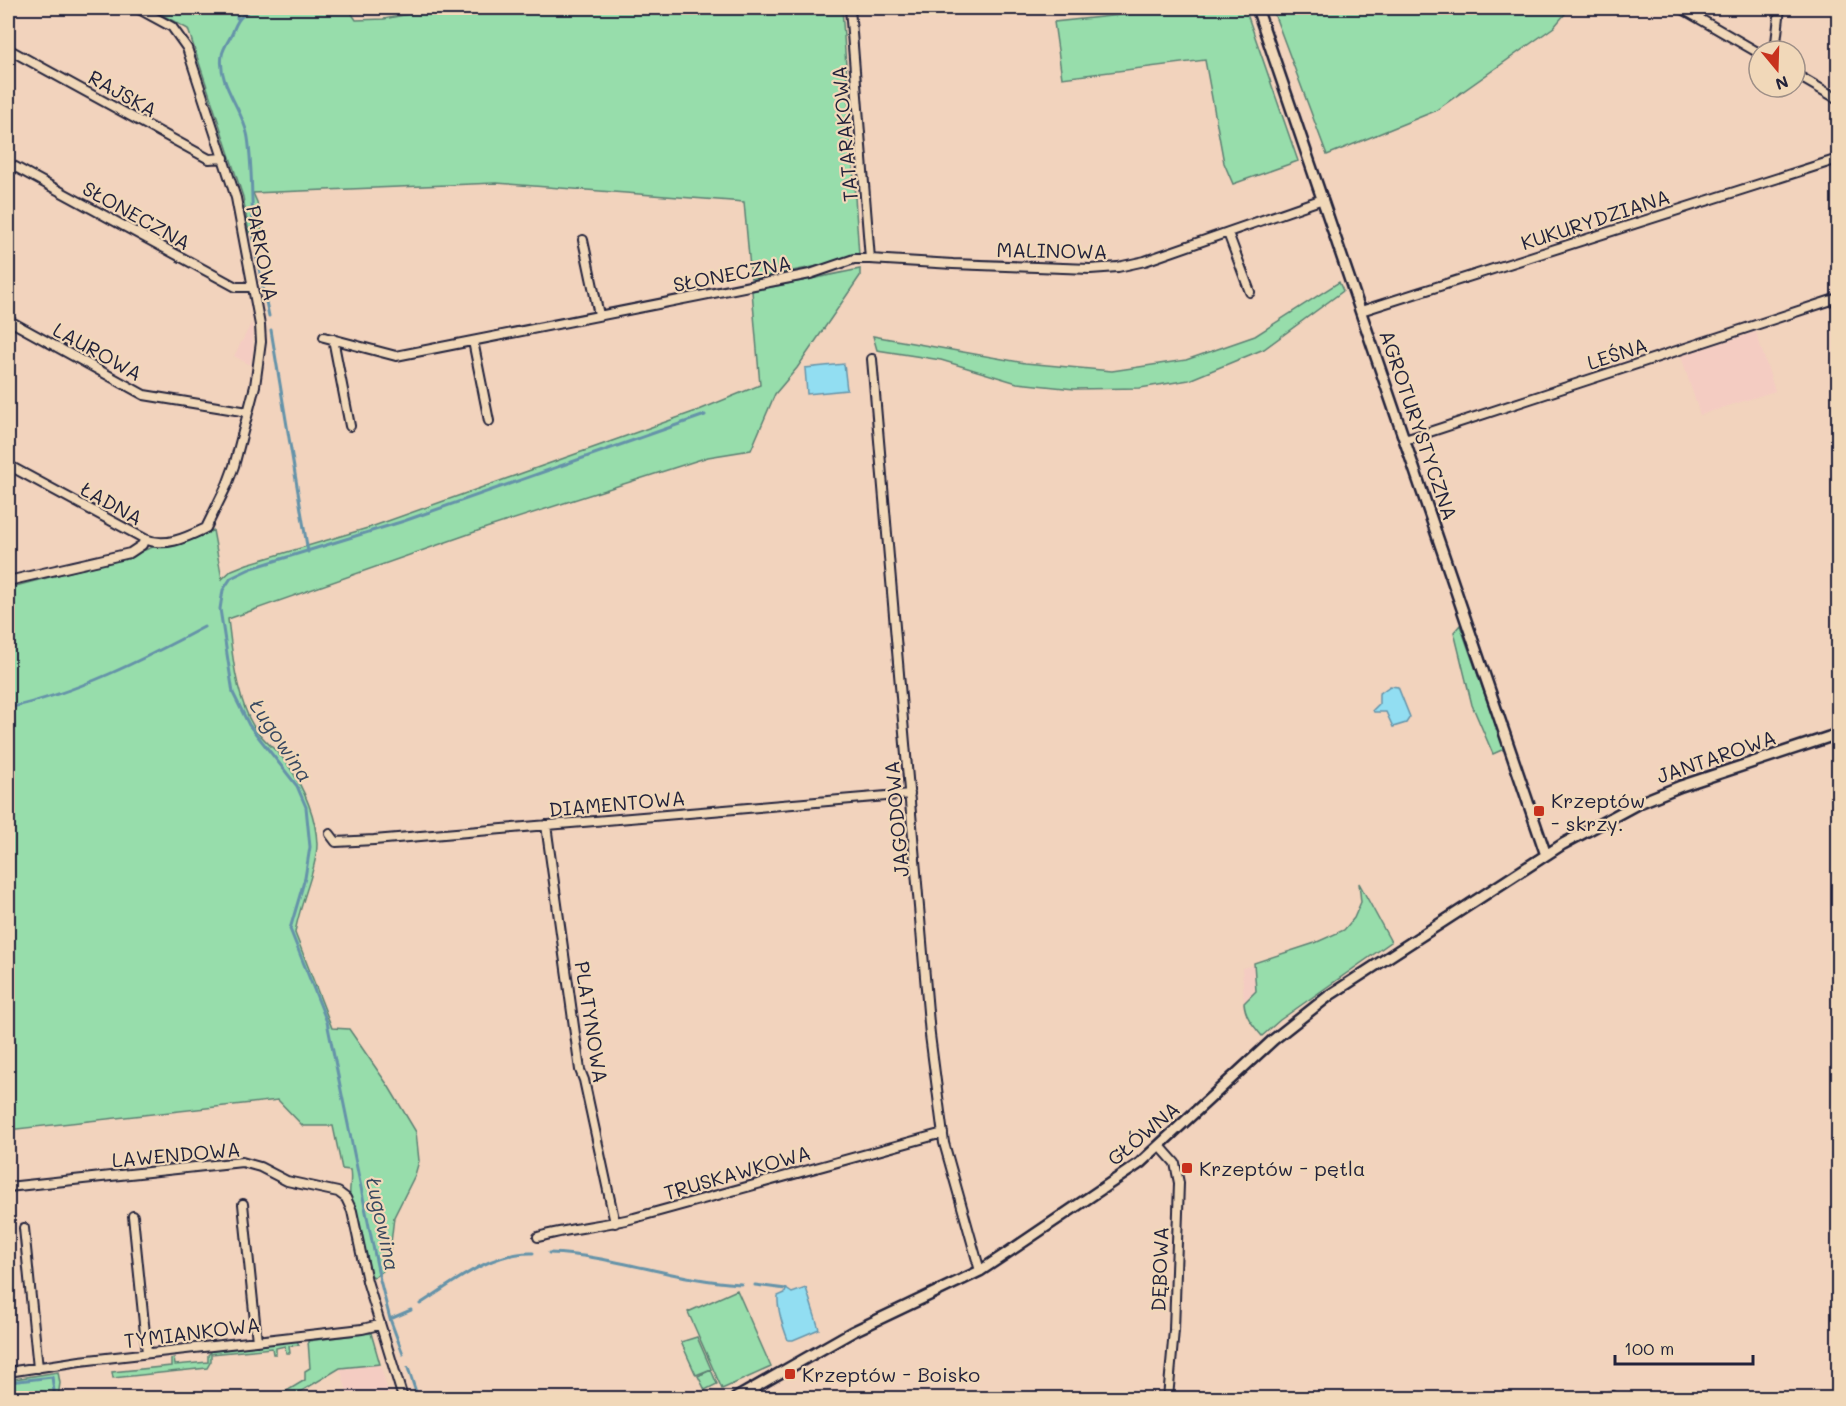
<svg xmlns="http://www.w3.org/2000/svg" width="1846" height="1406" viewBox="0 0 1846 1406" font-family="Mali,sans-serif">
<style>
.built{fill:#f4ccc2}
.green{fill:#97ddab;stroke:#5c8073;stroke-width:1.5}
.water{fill:#92def2;stroke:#6593a9;stroke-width:1.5}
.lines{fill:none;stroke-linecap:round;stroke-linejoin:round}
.stream{stroke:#6593a9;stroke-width:3}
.minor-casing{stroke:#22223b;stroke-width:12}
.tertiary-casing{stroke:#22223b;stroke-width:14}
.minor{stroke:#f1d8b9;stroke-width:8}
.tertiary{stroke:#f1d8b9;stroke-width:9}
.poi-dot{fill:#c8321e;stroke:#f1d8b9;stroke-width:2}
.labels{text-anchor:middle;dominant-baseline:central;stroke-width:4.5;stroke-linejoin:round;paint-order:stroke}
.street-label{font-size:20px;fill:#22223b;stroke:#f1d8b9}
.poi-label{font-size:20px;fill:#22223b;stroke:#f1d8b9;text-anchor:start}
.water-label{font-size:21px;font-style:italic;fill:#384860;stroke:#f1d8b9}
</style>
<rect width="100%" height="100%" fill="#f2d3bd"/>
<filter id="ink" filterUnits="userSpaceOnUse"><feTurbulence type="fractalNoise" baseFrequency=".0167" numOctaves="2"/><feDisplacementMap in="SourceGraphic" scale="12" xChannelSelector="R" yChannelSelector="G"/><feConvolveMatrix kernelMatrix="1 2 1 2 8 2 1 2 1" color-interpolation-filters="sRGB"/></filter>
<g filter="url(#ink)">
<!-- built -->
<path class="built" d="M 252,322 L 253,350 L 250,365 L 234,356 Z
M 1756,332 L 1775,391 L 1700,415 L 1681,356 Z
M 1254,965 L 1256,991 L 1244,1003 L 1242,968 Z
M 380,1364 L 390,1398 L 349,1398 L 340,1368 Z"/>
<!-- green -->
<path class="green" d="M 150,8 L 348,8 L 356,20 L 384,19 L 439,8 L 842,8 L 859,255 L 828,264 L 751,279 L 744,202 L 496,183 L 253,193 L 257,202 L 262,231 L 249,233 L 243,197 L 188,29 Z
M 1188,8 L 1245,8 L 1298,161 L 1233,184 L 1224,163 L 1205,60 L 1062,78 L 1054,22 Z
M 1272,8 L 1570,8 L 1554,27 L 1435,111 L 1327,155 Z
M 860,269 L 860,276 L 797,368 L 775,394 L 751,450 L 708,457 L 486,528 L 228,619 C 232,652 235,687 249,718 C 257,736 275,748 287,763 C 303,787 316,815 317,844 C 317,869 299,905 295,933 L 332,1028 L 349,1029 L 389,1087 L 416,1132 L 419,1161 L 415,1175 L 394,1217 L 389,1260 L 383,1271 L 374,1277 L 369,1274 L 367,1270 L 355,1207 C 345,1192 353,1186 350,1170 L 342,1169 L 333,1126 L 303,1126 L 278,1100 L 8,1130 L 8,588 L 123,558 L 153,547 L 191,540 L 213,530 L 222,579 L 232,570 L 247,564 L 371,527 L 699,410 L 760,385 L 752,291 Z
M 1339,282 L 1343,291 L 1264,349 L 1189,380 L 1140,388 L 1074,389 L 1017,383 L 941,360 L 877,350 L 873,336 L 1025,363 L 1112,371 L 1186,360 L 1255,336 Z
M 1460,625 L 1504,749 L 1493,754 L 1472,705 L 1454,632 Z
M 1359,883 L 1391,942 L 1280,1020 L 1262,1036 C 1253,1025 1245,1017 1244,1003 L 1256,991 L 1254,963 L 1315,943 L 1344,930 L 1354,918 L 1361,902 Z
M 737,1290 L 771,1367 L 722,1389 L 688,1312 Z
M 371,1333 L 380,1364 L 340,1368 L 290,1398 L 275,1398 L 305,1380 L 305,1371 L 310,1368 L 308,1341 Z
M 697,1337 L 711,1369 L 696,1375 L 681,1342 Z
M 297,1341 L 299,1345 L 289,1346 L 290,1353 L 286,1353 L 285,1346 L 276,1348 L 276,1354 L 273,1354 L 272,1348 L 211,1354 L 211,1361 L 207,1368 L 113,1378 L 112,1372 L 171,1366 L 171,1359 L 174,1358 L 175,1365 L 208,1362 L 208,1355 L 212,1351 Z
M 711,1370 L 717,1384 L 705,1390 L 698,1376 Z
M 58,1372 L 60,1383 L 58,1398 L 8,1398 L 8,1380 Z"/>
<!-- water -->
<path class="water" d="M 844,364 L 847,390 L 807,394 L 805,368 Z
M 1390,686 L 1398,687 L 1410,717 L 1406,723 L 1393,727 L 1386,712 L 1374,712 L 1373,710 L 1379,704 L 1379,694 Z
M 806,1288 L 819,1329 L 793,1340 L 788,1340 C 783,1327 777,1310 778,1296 L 785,1293 L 786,1289 L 792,1293 Z"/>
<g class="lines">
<!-- stream -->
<path class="stream" d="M 237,18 L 238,8
M 254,240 C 251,207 253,171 248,138 C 244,110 217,84 222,55 C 223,48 229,40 232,34 C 237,20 241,14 255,8
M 256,254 L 269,316
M 271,330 L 308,552
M 8,708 C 77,693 142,660 204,627
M 549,1253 C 614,1255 676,1281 741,1284
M 755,1285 L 786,1289
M 420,1304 C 455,1282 490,1252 533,1253
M 390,1319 L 411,1310
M 403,1354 L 390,1319 L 380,1280 L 327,1022 L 290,929 L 305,878 L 310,847 L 306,807 L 297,786 L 249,725 L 233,693 L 220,609 L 223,590 L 231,578 L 252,568 L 404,521 L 705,415
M 408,1368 L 418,1398
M 10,1382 L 52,1377 L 55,1398"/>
<!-- minor casing -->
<g class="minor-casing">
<path id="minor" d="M 850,8 L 870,259
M 1681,8 L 1759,53
M 8,49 L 209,159 L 224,158
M 1775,51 L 1780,8
M 1795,74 L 1838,99
M 8,163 L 236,287 L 252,287
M 1228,233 L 1250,292
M 583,240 L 599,315
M 1361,311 L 1838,159
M 8,320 L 144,395 L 248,412
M 324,337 L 396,356 L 810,274 L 854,259 L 870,259 L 953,264 L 1090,269 L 1118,267 L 1145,261 L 1323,199
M 333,339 L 350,426
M 473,341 L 489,421
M 872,359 L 930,1035 L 944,1143 L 980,1271
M 1405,440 L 1838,298
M 8,465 L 145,539 C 166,548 187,537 206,528 L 227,485 L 234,466 L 255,386 L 261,342 L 260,325 L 236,198 L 187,48 L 172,27 L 137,8
M 8,581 L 130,553 L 142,545 L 145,539
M 546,825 L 580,1070 L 584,1080 L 615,1223
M 330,834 L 336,842 L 374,840 L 910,794
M 1160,1146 L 1175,1163 L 1179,1183 L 1174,1330 L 1168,1398
M 8,1187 L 242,1162 L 260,1167 L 287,1181 L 338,1192 L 346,1198 L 352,1211 L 367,1281 L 403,1398
M 243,1204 L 257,1341
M 133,1216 L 147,1353
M 24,1228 L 38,1368
M 538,1237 C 570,1228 602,1226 634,1218 L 943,1133
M 8,1372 L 80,1361 L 362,1329 L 379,1325
M 753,1388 L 757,1398
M 1600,1398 L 1613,1396"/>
</g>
<!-- tertiary casing -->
<g class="tertiary-casing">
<path id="tertiary" d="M 1257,8 L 1546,855
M 736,1398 L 852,1332 L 980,1271 L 1007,1253 L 1140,1163 L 1273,1040 L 1330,995 L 1563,844 L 1639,803 L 1681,786 L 1838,734"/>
</g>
<!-- minor -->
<use href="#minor" class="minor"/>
<!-- tertiary -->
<use href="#tertiary" class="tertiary"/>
</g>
</g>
<!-- markers -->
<g class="poi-dot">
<rect x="1533" y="805" width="12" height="12" rx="3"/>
<rect x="1181" y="1162" width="12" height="12" rx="3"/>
<rect x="784" y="1368" width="12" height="12" rx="3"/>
</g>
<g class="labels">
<!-- street labels -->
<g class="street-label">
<text transform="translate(123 93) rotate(29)">RAJSKA</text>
<text transform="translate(844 134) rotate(-95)">TATARAKOWA</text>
<text transform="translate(137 215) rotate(29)">SŁONECZNA</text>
<text transform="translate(1595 219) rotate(-18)">KUKURYDZIANA</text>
<text transform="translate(1052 250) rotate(1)">MALINOWA</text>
<text transform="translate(263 253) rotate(79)">PARKOWA</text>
<text transform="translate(732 273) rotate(-11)">SŁONECZNA</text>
<text transform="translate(98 351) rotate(29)">LAUROWA</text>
<text transform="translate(1617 353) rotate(-18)">LEŚNA</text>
<text transform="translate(1419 425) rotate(71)">AGROTURYSTYCZNA</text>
<text transform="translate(112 503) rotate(29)">ŁADNA</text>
<text transform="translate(1716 756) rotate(-19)">JANTAROWA</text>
<text transform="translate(617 803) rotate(-5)">DIAMENTOWA</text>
<text transform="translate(896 819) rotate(-95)">JAGODOWA</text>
<text transform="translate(592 1022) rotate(81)">PLATYNOWA</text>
<text transform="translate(1143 1133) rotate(-40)">GŁÓWNA</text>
<text transform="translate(176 1154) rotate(-5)">LAWENDOWA</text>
<text transform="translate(737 1172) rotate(-16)">TRUSKAWKOWA</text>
<text transform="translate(1159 1269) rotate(-88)">DĘBOWA</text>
<text transform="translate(192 1332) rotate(-7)">TYMIANKOWA</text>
</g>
<!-- poi labels -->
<g class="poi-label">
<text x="1551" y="800">Krzeptów<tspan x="1551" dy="23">- skrzy.</tspan></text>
<text x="1199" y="1168">Krzeptów - pętla</text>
<text x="802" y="1374">Krzeptów - Boisko</text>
</g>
<!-- water labels -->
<g class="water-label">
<text transform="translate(282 740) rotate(56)">Ługowina</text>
<text transform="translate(384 1224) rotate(78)">Ługowina</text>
</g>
</g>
<!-- margin -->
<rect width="1846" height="1406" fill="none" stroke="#f1d8b9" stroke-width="30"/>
<rect x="15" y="15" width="1816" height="1376" fill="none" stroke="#22223b" stroke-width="2" filter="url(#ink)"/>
<!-- north arrow -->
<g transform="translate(1777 69) rotate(161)"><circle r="28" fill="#f1d8b9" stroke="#9e8f87" stroke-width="1.5"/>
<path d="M0-4.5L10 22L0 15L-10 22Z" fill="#c8321e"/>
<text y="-9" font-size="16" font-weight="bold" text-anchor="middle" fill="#22223b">N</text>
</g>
<!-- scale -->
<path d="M1615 1355v9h138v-9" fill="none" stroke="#22223b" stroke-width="3"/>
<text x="1624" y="1355" font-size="18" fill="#22223b" stroke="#f1d8b9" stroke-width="4.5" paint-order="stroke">100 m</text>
</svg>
